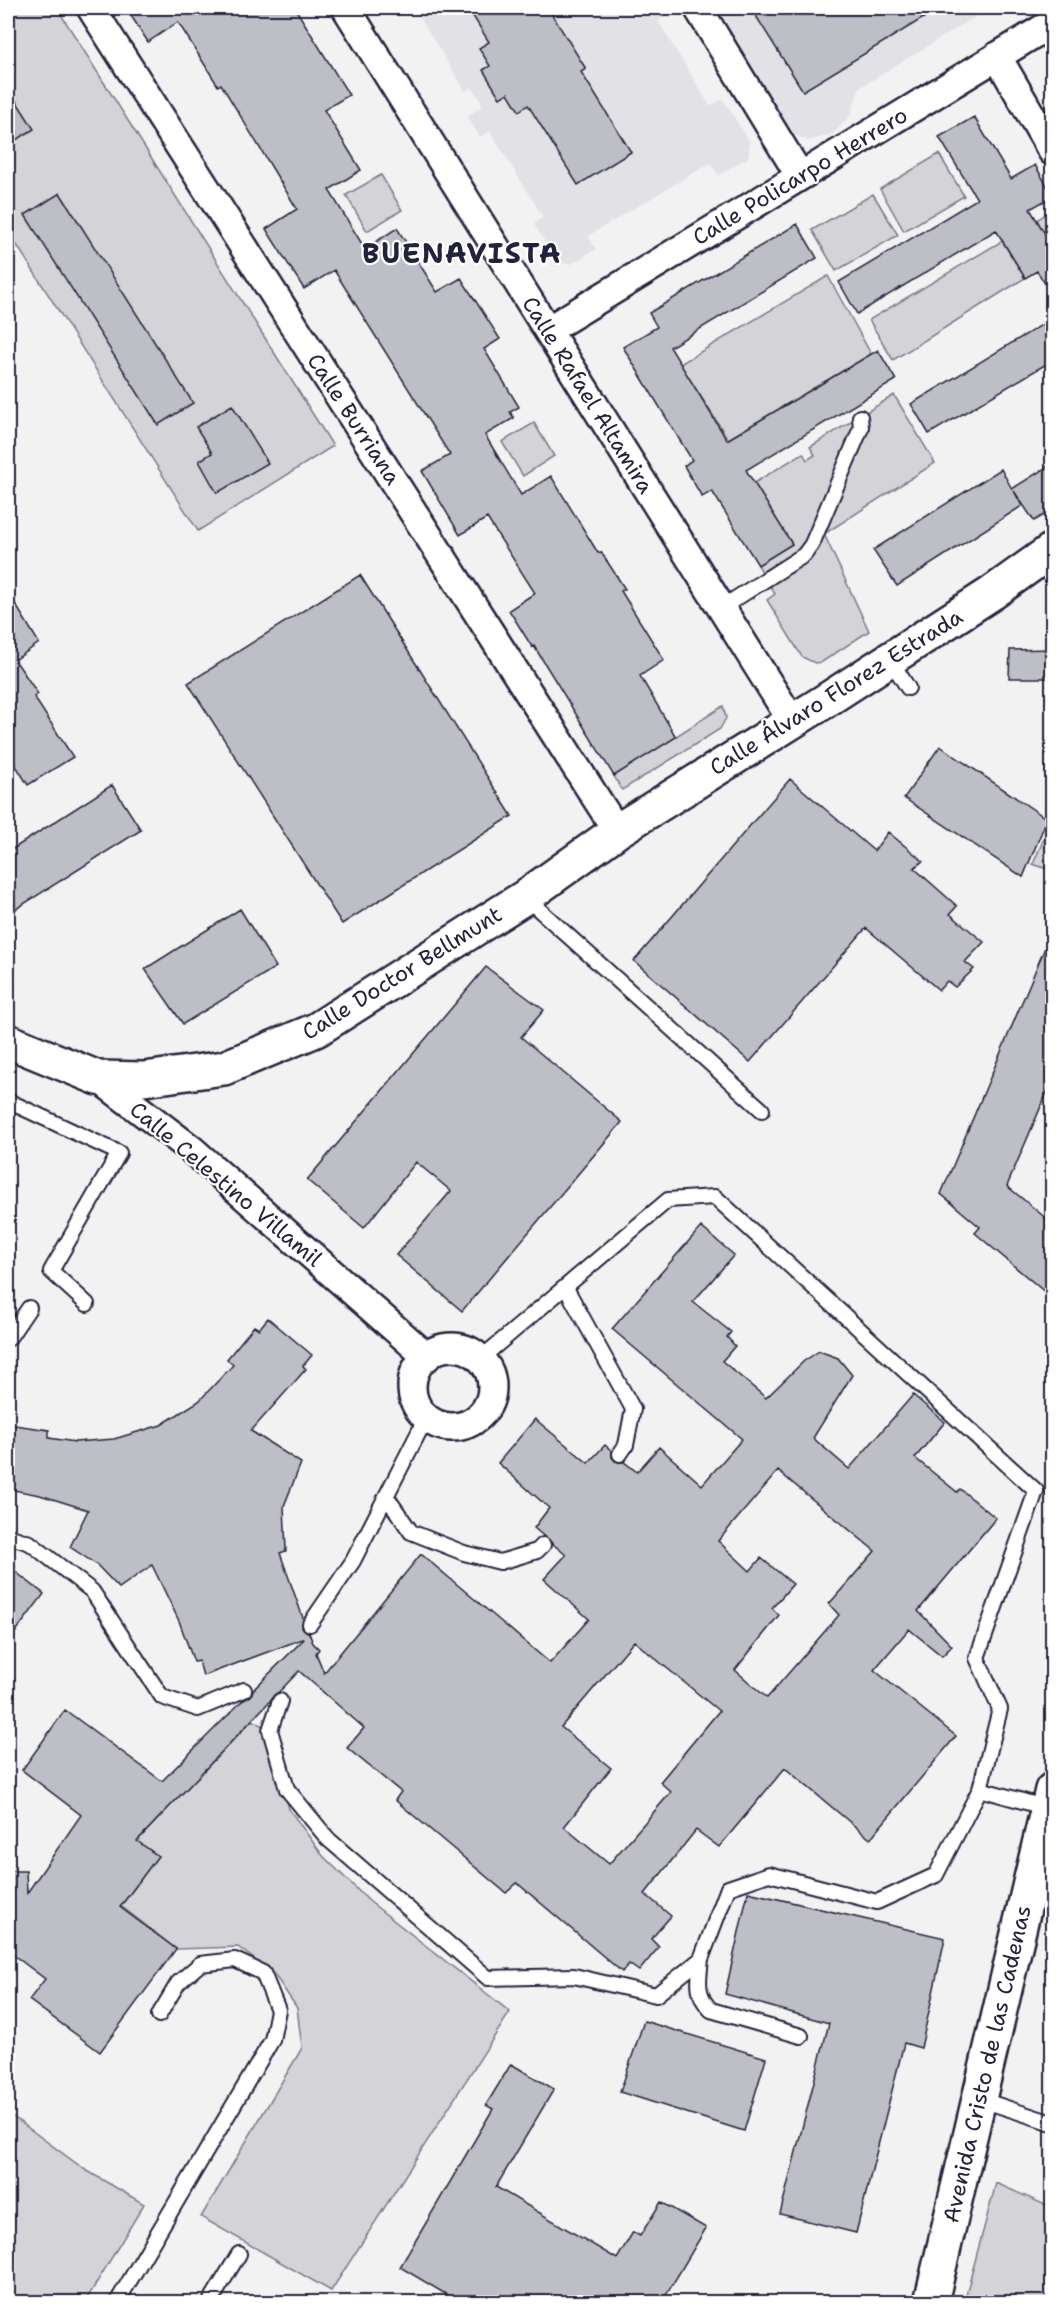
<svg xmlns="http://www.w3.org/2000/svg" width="1060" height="2310" viewBox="0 0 1060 2310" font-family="'Shantell Sans',sans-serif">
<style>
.built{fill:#e2e2e6}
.green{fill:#d3d3d8;stroke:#7a7a8a;stroke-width:1.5}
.building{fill:#bebec6;stroke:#22223b;stroke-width:1.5;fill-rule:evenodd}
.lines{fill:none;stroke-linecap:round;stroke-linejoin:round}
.lane-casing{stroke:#22223b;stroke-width:18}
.street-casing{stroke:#22223b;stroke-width:32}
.secondary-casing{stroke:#22223b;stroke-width:38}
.lane{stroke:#fff;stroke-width:14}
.street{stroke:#fff;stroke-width:27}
.secondary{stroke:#fff;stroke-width:33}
.labels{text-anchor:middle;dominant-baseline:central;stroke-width:4.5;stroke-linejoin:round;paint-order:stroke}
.street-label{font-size:22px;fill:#22223b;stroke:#fff}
.district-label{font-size:28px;font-weight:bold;letter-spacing:1.5px;fill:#22223b;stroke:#fff}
</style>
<rect width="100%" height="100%" fill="#f2f2f3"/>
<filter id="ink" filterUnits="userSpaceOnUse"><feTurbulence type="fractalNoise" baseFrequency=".0167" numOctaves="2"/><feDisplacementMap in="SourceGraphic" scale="12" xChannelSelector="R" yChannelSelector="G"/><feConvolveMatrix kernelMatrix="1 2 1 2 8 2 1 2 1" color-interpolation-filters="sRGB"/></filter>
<g filter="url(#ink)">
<!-- built -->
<path class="built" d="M 399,8 L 666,8 L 670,13 L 658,21 L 710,106 L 723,99 L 749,141 L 749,154 L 747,158 L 719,175 L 710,163 L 588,236 L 596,249 L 571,264 L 558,263 L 534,224 L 543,217 L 490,131 L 480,137 L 467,117 L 483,105 L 472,87 L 465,91 L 414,8 L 403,15 Z
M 711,8 L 990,8 L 859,88 L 851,114 L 833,134 L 808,141 L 786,131 Z"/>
<!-- green -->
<path class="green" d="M 8,8 L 57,8 L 333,446 L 198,531 L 8,231 Z
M 939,154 L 964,196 L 904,231 L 880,189 Z
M 381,175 L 402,210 L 367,231 L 346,195 Z
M 873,194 L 898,235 L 836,271 L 812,230 Z
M 1052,210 L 1052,237 L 1048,240 L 1037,220 Z
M 1002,241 L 1025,278 L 893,360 L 869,320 Z
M 828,276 L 871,354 L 728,439 L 680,364 Z
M 894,395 L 935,463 L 824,534 L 869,631 L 822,662 L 815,663 L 802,657 L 767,600 L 775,594 L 758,565 L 792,544 L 754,483 L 803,453 L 807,460 L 815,455 L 810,447 Z
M 534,423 L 554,456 L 523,476 L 502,442 Z
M 723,706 L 726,718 L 720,729 L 622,790 L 614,776 Z
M 1052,820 L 1052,862 L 1049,870 L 1033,864 Z
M 252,1720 L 270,1730 L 289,1809 L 323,1856 L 369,1901 L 510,2012 L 331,2291 L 201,2217 L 302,2048 L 297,2008 L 274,1974 L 238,1947 L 176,1949 L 121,1906 L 158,1856 L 137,1841 Z
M 8,2113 L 84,2169 L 144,2204 L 85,2302 L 8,2302 Z
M 996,2183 L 1052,2208 L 1052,2302 L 964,2302 Z"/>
<!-- building -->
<path class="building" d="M 126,8 L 295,8 L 349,95 L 324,110 L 361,170 L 329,190 L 365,249 L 397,228 L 437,292 L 461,278 L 500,339 L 484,349 L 519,407 L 510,412 L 514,418 L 485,435 L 521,495 L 551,476 L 598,553 L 601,552 L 625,589 L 621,591 L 664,660 L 640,676 L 676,737 L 614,776 L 534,646 L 532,647 L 509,610 L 535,593 L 487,518 L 460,535 L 422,471 L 450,455 L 334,270 L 304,289 L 266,229 L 297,209 L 221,84 L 218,86 L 178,22 L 148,42 Z
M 468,8 L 548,8 L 586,69 L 581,72 L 631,152 L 578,185 L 528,105 L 519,111 L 508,93 L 500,98 L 483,70 L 490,66 L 479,48 L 489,42 Z
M 751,8 L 940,8 L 803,91 Z
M 8,88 L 34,129 L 8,145 Z
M 974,117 L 1011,179 L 1035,165 L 1053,196 L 1030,209 L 1053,247 L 1053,296 L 1037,271 L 1025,278 L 996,230 L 857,314 L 839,282 L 977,199 L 939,137 Z
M 60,193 L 193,403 L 158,425 L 25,215 Z
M 797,224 L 817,258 L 670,347 L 727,440 L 878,350 L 896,380 L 746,470 L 792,544 L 758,565 L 712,491 L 702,497 L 684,466 L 692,460 L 623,347 L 657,327 L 649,313 Z
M 1053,318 L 1053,360 L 929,434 L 911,404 Z
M 232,405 L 268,463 L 217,493 L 199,461 L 212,453 L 196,427 Z
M 1053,463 L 1053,510 L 1034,521 L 1014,491 L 1022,506 L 897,586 L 873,550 L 1001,469 L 1012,489 Z
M 360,575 L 512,816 L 342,924 L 188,683 Z
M 8,592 L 39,643 L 15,660 L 38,694 L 34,697 L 73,757 L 28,785 L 8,753 Z
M 1053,649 L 1053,678 L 1009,678 L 1010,650 Z
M 940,746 L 1047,819 L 1023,877 L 904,798 Z
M 790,779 L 874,851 L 888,832 L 923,861 L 914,868 L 957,906 L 950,914 L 984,942 L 965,962 L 974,969 L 955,987 L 947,981 L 939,990 L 866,928 L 750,1062 L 634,961 Z
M 112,785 L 141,830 L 8,914 L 8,852 Z
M 240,909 L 276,967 L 183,1024 L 145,969 Z
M 1052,931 L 1053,1078 L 1007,1186 L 1053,1224 L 1053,1299 L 975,1233 L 980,1227 L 941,1194 Z
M 486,967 L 544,1010 L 521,1037 L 622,1122 L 462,1311 L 396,1255 L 451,1191 L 416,1162 L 364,1228 L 307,1180 Z
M 701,1227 L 734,1255 L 693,1302 L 731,1332 L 727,1337 L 735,1346 L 722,1361 L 766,1398 L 804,1361 L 819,1351 L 838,1358 L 852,1375 L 813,1438 L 849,1469 L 913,1395 L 945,1422 L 915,1458 L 957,1492 L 960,1489 L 996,1518 L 918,1611 L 952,1646 L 942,1656 L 909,1629 L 874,1670 L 956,1736 L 870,1839 L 785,1768 L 719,1847 L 696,1830 L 645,1894 L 671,1916 L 651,1939 L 659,1947 L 639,1971 L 629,1964 L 622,1972 L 517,1883 L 506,1893 L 395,1800 L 401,1792 L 347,1748 L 364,1728 L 299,1671 L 279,1692 L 274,1695 L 270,1701 L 137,1841 L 158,1856 L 120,1907 L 176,1949 L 100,2052 L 29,2000 L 45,1979 L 8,1951 L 8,1871 L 26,1871 L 27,1893 L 81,1815 L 22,1770 L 65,1710 L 162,1781 L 242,1701 L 251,1696 L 253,1690 L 305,1638 L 203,1676 L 199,1661 L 194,1662 L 179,1621 L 152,1565 L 119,1588 L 97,1565 L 70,1547 L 88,1510 L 40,1495 L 8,1489 L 8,1424 L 49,1430 L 49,1438 L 75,1442 L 114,1439 L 161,1425 L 199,1401 L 233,1365 L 227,1359 L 254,1326 L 259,1329 L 268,1318 L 312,1355 L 303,1366 L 306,1369 L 251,1431 L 301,1463 L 284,1506 L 286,1551 L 280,1553 L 303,1618 L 302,1627 L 309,1633 L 313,1643 L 319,1649 L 316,1653 L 324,1673 L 421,1554 L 550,1663 L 589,1619 L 544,1579 L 566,1555 L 534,1528 L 549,1508 L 498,1463 L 535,1419 L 588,1463 L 605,1445 L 612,1451 L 612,1457 L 615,1461 L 624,1462 L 637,1472 L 659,1447 L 702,1485 L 742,1439 L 612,1329 ZM 778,1471 L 875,1551 L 829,1604 L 839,1615 L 767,1698 L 735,1670 L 779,1615 L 772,1608 L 793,1584 L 761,1558 L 750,1571 L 718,1541 ZM 634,1641 L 719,1711 L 660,1782 L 671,1792 L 609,1864 L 564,1827 L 611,1768 L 561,1727 Z
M 8,1566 L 44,1594 L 8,1642 Z
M 748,1892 L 945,1938 L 921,2048 L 904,2043 L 856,2233 L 780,2214 L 829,2023 L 725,1994 Z
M 644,2021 L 766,2058 L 744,2131 L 620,2092 Z
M 511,2064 L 554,2089 L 496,2187 L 617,2259 L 633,2232 L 640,2236 L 661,2202 L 706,2228 L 662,2302 L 459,2302 L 400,2267 L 493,2109 L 486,2105 Z"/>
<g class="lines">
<!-- lane casing -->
<g class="lane-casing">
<path id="lane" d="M 721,608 L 804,555 L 812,544 L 861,428 L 860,417
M 890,659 L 908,688
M 525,897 L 762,1110
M 8,1101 L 119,1153 L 51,1271 L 87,1304
M 566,1288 L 633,1409 L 626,1445 L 620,1454
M 8,1339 L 29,1308
M 480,1359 L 668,1200 L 715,1197 L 1036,1491 L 977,1658 L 1000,1709 L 980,1789 L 1047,1808
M 386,1496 L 411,1532 L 464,1553 L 500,1562 L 537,1551 L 543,1545
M 8,1536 L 30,1543 L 92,1591 L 162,1697 L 198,1709 L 244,1690
M 310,1624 L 353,1561 L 426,1418
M 280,1701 L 270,1730 L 287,1789 L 328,1839 L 488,1978 L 574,1976 L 656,1995 L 701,1959 L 728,1888 L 769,1874 L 877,1902 L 936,1875 L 980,1789
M 701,1959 C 699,1979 695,1994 711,2010 L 801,2036
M 979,2099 L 1052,2123
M 117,2302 L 272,2040 L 278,2010 L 263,1973 L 235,1960 L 200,1964 L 178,1983 L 159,2015
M 210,2302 L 239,2254"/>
</g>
<!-- street casing -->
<g class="street-casing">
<path id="street" d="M 91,8 L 617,831
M 346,8 L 792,721
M 698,8 L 800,176
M 997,56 L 1052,151
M 548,330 L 1052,23
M 98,1078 L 191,1149 L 427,1357
M412 1387a40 40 0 1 1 80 0a40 40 0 1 1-80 0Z"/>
</g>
<!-- secondary casing -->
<g class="secondary-casing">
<path id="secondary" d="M 8,1041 L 98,1078 L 144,1079 L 224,1068 L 316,1030 L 525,897 L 617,831 L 822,703 L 992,593 L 1052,550
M 931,2302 L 1052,1790"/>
</g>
<!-- lane -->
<use href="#lane" class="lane"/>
<!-- street -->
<use href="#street" class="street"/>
<!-- secondary -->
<use href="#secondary" class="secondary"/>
</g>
</g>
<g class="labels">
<!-- street labels -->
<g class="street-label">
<text transform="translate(800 176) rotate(-31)">Calle Policarpo Herrero</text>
<text transform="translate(588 395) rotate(58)">Calle Rafael Altamira</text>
<text transform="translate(354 419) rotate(57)">Calle Burriana</text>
<text transform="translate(836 692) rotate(-32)">Calle Álvaro Florez Estrada</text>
<text transform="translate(402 973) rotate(-32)">Calle Doctor Bellmunt</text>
<text transform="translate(226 1184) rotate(40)">Calle Celestino Villamil</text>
<text transform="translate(987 2064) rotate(-77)">Avenida Cristo de las Cadenas</text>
</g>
<!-- district labels -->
<g class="district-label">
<text x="462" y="253">BUENAVISTA</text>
</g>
</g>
<!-- margin -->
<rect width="1060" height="2310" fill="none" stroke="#fff" stroke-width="30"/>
<rect x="15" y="15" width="1030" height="2280" fill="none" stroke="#22223b" stroke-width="2" filter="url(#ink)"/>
</svg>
